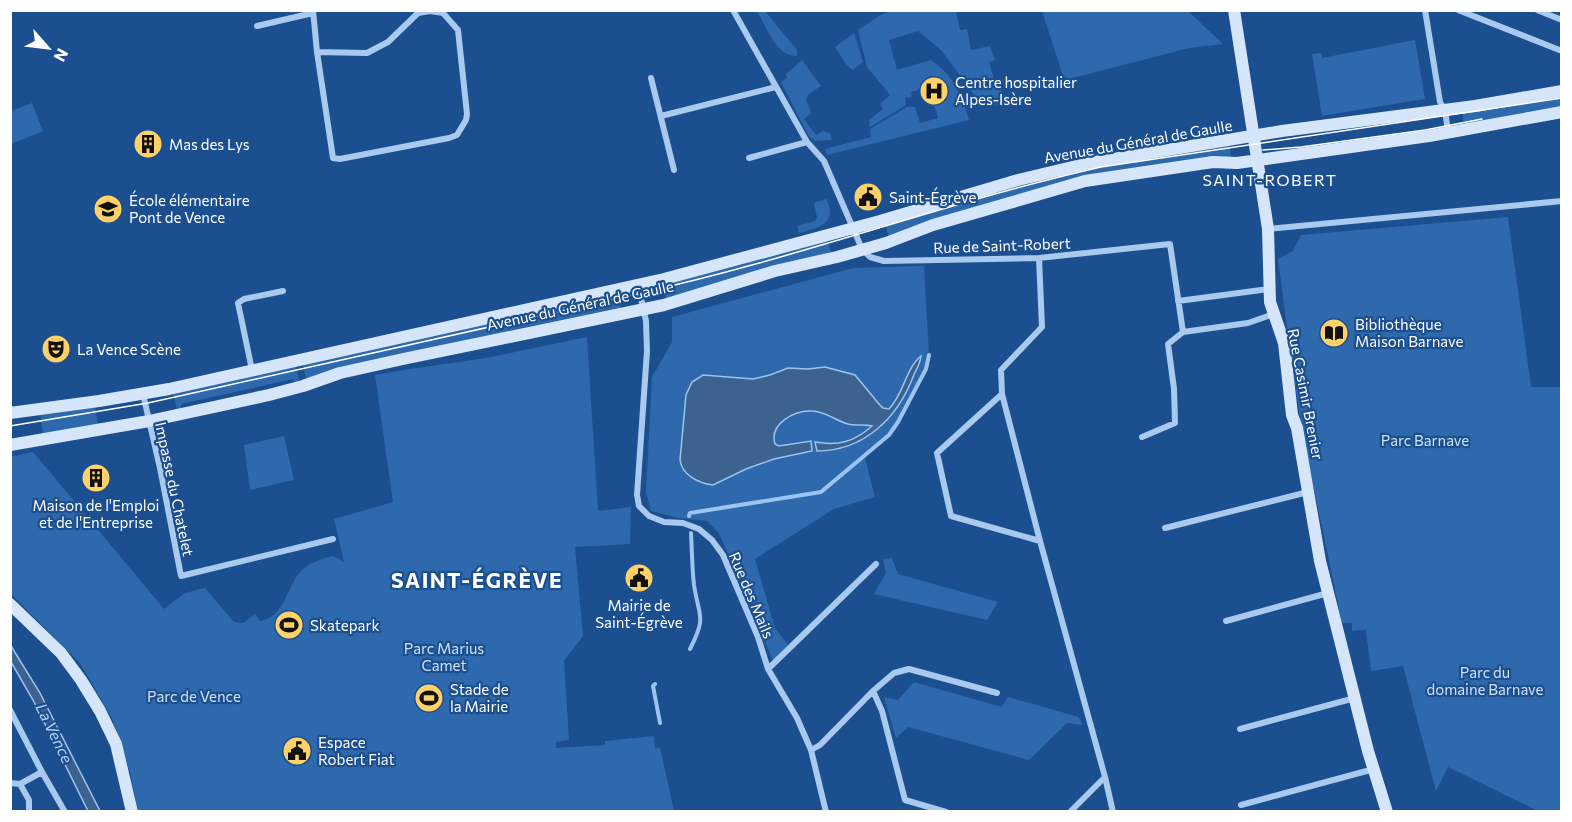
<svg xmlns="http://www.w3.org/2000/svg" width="1572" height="822" viewBox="0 0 1572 822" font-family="Commissioner,sans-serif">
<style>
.green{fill:#2e69ad}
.water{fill:#3c6290;stroke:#9cc4f0;stroke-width:1.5}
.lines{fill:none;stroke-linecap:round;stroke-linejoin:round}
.stream{stroke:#9cc4f0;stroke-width:4}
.street{stroke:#a9c9ee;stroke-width:6}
.secondary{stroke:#d6e6fa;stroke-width:12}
.tram{stroke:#fff;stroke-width:1.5}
.labels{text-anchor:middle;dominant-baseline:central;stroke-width:4.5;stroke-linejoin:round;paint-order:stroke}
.poi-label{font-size:15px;fill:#fff;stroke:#1b4f8f;text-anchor:start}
.street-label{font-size:15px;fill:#fff;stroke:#1b4f8f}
.park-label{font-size:15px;fill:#cfe3fa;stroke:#1b4f8f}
.neighbourhood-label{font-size:16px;letter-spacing:1.5px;fill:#fff;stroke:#1b4f8f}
.water-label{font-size:16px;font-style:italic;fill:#b5d3f5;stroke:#1b4f8f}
.district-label{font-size:21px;font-weight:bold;letter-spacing:1.5px;fill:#fff;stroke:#1b4f8f}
</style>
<rect width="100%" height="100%" fill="#1b4f8f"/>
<!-- green -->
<path class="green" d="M 757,11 L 765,11 L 797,50 L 797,56 C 776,57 766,26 757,11 Z
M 891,11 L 965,11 L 956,12 L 960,30 L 967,29 L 971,50 L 990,46 L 995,60 L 989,62 L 996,85 L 999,85 L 1002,92 L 999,94 L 1000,100 L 1004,100 L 1005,105 L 991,104 L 978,100 L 941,50 L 918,31 L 889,40 L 897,70 L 931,60 C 953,75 962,95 969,120 L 827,155 L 825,149 L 871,137 L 870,129 L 907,107 L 915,107 L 920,123 L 938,118 L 929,87 L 911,92 L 912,97 L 905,98 L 906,105 L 870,127 L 869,120 L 883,109 L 880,104 L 890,95 L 867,67 L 858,30 L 882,14 Z
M 1042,11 L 1188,11 L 1223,44 L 1189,48 L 1069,79 L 1063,76 Z
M 854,33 L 863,62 L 853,70 L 846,64 L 835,47 Z
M 1415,40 L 1425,99 L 1322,116 L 1312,54 L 1321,53 L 1322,58 Z
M 802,60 L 821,86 L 809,94 L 806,99 L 811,113 L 804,119 L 816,135 L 823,131 L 830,133 L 832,140 L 815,141 L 808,135 L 781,82 L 787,78 L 786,74 Z
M 1561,95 L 1561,107 L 1464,125 L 1462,110 Z
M 32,103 L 43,131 L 11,144 L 11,111 Z
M 1230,145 L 1231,160 L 1134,169 L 889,238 L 885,224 L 1058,173 Z
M 826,199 C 839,223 819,228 799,233 L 797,226 L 815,221 L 817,217 L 814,203 Z
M 1508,217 L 1531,387 L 1561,387 L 1561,811 L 1538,811 L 1448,767 L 1436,791 L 1403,666 L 1371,671 L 1366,630 L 1352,631 L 1352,623 L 1342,623 L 1307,455 L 1293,373 L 1278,259 L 1293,251 L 1301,235 Z
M 827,239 L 831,253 L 666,299 L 663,283 Z
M 924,266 L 929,355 L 927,369 L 897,427 L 865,458 L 875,497 L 834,509 L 755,559 L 775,628 L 788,645 L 773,661 L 729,555 L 718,532 L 707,521 L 678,518 L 651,511 L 646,492 L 652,377 L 672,342 L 672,317 L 853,268 Z
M 618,294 L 621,308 L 525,327 L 345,368 L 306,379 L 303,364 Z
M 587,337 L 598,511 L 631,507 L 630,544 L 575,547 L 583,636 L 564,661 L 569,740 L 556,742 L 556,748 L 605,745 L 605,741 L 654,736 L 655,749 L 660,747 L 674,811 L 138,811 L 130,772 L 112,718 L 80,663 L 11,594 L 10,457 L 33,452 L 164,609 L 185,593 L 205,588 L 234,622 L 243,623 L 255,614 L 260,621 C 285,618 287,584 302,570 C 311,562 321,559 333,556 L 344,562 L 334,519 L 393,502 L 375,375 L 403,370 L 486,358 Z
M 296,366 L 299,380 L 294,382 L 293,379 L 181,404 L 181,408 L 177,409 L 173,393 Z
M 95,407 L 98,425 L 43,435 L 40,413 Z
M 284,436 L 294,480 L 250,490 L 244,445 Z
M 892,558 L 898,574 L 998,602 L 987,620 L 874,594 L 886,573 L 883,559 Z
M 914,682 L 1002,707 L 1008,697 L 1079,717 L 1082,725 L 1067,723 L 1029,760 L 908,727 L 896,738 L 884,697 L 898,700 Z"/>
<!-- water -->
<path class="water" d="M 921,356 C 920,365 916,369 913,377 C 897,419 863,451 817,451 L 815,442 C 839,446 854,442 872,426 C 864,424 856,426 848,424 C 836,421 825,411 812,411 C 794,410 769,424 775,444 L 779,446 L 811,441 L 812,451 L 774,459 L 746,469 L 713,485 C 698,483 682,475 680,460 L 686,395 L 692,382 L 703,375 L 753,379 L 770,375 L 788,368 L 808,369 L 825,367 L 855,375 L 879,404 L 883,408 L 889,409 C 904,394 905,369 921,356 Z
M 11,646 L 40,693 L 100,811 L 88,811 L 33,700 L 11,662 Z"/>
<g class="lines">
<!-- stream -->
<path class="stream" d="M 689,516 L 690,513 L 821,492 L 889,435 L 898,422 L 926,369 L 929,355
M 690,649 C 707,616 699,618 694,585 C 692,568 692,550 691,533
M 655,684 L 653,686 L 660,723"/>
<!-- street -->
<path class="street" d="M 313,10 L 317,52 L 333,158 L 340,159 L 449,138 L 457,135 L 466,120 L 467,114 L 458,30 L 443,13 L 430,11 L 418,13 L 388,42 L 367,53 L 317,52
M 733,10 L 807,142 L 824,161 L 862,249 L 870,257 L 884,261 L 1039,258 L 1170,244 L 1183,332
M 1425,10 L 1440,102 L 1445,110 L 1448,132
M 1458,10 L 1562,51
M 1537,10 L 1562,20
M 257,26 L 313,13
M 651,78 L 674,170
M 661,116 L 776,87
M 749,158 L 807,142
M 1268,229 L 1562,201
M 1039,258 L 1042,327 L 1001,370 L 1002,394 L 937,453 L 951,516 L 1040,541 L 1105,777
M 638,285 L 646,321 L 647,351 L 637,495 L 639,506 L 649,516 L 664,522 L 683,523 L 699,529 L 712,540 L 723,555 L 758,637 L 768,669 L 797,718 L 811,750 L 826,812
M 1178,301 L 1269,289
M 252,370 L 238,303 L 244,299 L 283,291
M 143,394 L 160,468 L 181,576 L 333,539
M 1002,394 L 1040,541
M 1142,437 L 1175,423 L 1174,389 L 1168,344 L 1183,332 L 1248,323 L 1274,314
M 1165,528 L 1308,492
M 1226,621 L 1328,593
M 768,669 L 876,564
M 873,691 L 894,673 L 909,669 L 997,693
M 10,710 L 42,772 L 65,812
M 1240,729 L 1355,698
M 811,750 L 820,745 L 873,691 L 882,711 L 905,800 L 946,812
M 10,783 L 20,784 L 42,772
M 20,784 L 29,800 L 29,812
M 1241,805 L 1374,769
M 1070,812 L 1105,777 L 1113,812"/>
<!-- secondary -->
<path class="secondary" d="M 1234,10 L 1268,229 L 1270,302 L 1284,343 L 1292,415 L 1297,428 L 1320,561 L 1368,751 L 1387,812
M 10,413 L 99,401 L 169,389 L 664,279 L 880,221 L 1018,180 L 1089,163 L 1282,131 L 1475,106 L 1562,91
M 10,445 L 149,421 L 269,395 L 303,386 L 340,373 L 403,359 L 664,305 L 775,271 L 837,257 L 886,243 L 933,225 L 1085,181 L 1213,162 L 1237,163 L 1429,136 L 1562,112
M 10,604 L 61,653 L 81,680 L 100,711 L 116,744 L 132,812"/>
<!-- tram -->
<path class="tram" d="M 1263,150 L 1301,147 L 1425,130 L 1482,119
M 10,426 L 148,403 L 642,293 L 640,293 C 796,259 946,202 1101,167 L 1562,98"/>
</g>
<!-- icons -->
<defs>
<g id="hospital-disc" transform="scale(1.5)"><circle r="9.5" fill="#ffd166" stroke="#1b4f8f"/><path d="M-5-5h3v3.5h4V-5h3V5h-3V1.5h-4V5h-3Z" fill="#111"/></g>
<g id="building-disc" transform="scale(1.5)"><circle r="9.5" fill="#ffd166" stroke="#1b4f8f"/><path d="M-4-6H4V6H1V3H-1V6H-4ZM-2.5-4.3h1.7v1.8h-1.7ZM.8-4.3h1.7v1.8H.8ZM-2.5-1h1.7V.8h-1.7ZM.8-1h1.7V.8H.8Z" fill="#111"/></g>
<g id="civic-disc" transform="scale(1.5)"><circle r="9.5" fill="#ffd166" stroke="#1b4f8f"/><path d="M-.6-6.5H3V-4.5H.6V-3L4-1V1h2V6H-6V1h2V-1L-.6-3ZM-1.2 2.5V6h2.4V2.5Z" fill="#111"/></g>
<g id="school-disc" transform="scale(1.5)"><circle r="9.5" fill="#ffd166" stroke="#1b4f8f"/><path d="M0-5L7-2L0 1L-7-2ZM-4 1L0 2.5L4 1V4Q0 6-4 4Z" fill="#111"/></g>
<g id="library-disc" transform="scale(1.5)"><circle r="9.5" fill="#ffd166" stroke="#1b4f8f"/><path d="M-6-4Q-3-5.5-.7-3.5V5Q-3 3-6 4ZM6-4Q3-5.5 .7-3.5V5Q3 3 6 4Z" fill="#111"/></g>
<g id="theatre-disc" transform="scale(1.5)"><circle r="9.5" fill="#ffd166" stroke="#1b4f8f"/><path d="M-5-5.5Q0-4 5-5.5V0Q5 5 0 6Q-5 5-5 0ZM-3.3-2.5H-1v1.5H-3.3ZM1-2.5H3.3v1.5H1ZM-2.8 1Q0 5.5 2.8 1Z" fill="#111"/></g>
<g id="stadium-disc" transform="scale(1.5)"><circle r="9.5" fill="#ffd166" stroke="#1b4f8f"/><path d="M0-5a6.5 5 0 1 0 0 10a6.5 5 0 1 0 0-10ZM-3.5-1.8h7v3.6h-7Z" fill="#111"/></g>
</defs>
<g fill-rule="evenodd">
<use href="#hospital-disc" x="934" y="91"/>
<use href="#building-disc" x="148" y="144"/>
<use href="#civic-disc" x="868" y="197"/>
<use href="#school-disc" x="108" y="209"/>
<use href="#library-disc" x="1334" y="333"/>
<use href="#theatre-disc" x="56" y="349"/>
<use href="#building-disc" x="96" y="478"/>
<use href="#civic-disc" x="639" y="578"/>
<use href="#stadium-disc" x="289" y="625"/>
<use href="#stadium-disc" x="429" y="698"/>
<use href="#civic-disc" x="297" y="751"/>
</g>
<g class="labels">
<!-- poi labels -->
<g class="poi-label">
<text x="955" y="82">Centre hospitalier<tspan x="955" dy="17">Alpes-Isère</tspan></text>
<text x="169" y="144">Mas des Lys</text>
<text x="889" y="197">Saint-Égrève</text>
<text x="129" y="200">École élémentaire<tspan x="129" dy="17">Pont de Vence</tspan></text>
<text x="1355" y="324">Bibliothèque<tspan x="1355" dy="17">Maison Barnave</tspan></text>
<text x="77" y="349">La Vence Scène</text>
<text x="96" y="505" text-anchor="middle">Maison de l'Emploi<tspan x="96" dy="17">et de l'Entreprise</tspan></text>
<text x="639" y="605" text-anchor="middle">Mairie de<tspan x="639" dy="17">Saint-Égrève</tspan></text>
<text x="310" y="625">Skatepark</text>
<text x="450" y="689">Stade de<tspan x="450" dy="17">la Mairie</tspan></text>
<text x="318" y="742">Espace<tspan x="318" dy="17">Robert Fiat</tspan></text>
</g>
<!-- street labels -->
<g class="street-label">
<text transform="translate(1138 141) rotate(-10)">Avenue du Général de Gaulle</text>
<text transform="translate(1002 245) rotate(-2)">Rue de Saint-Robert</text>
<text transform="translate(580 305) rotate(-12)">Avenue du Général de Gaulle</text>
<text transform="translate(1306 394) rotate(79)">Rue Casimir Brenier</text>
<text transform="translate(175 489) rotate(78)">Impasse du Chatelet</text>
<text transform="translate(752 595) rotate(67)">Rue des Mails</text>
</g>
<!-- park labels -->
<g class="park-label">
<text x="1425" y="440">Parc Barnave</text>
<text x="444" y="648">Parc Marius<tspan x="444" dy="17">Camet</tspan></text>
<text x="1485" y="672">Parc du<tspan x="1485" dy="17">domaine Barnave</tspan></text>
<text x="194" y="696">Parc de Vence</text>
</g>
<!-- neighbourhood labels -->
<g class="neighbourhood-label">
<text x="1270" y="179">SAINT-ROBERT</text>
</g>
<!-- water labels -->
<g class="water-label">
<text transform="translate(55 733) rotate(64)">La Vence</text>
</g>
<!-- district labels -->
<g class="district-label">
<text x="477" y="579">SAINT-ÉGRÈVE</text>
</g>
</g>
<!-- border -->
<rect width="1572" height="822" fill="none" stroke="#ffffff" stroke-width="24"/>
<!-- north arrow -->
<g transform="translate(48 48) rotate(118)" stroke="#1b4f8f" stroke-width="4.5" paint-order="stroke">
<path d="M0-4.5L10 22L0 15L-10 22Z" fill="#ffffff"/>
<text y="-9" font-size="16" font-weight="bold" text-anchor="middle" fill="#ffffff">N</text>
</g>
</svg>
